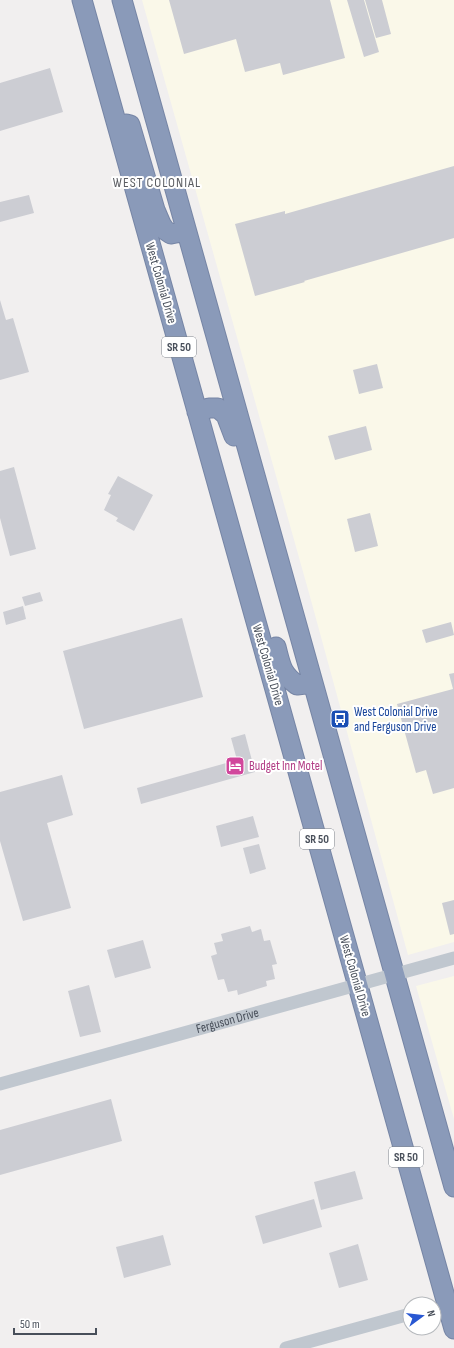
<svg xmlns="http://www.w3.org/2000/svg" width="454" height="1348" viewBox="0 0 454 1348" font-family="'Sofia Sans Condensed',sans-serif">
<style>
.commercial{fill:#faf8e9}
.building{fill:#cccdd3}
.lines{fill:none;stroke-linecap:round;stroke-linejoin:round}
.highway-casing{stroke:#7685a5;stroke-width:21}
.minor{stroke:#c0c7cf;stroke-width:13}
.highway{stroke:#8a9ab9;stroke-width:19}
.labels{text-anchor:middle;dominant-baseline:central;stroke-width:4;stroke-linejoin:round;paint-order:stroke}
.shield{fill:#fff;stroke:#7f848c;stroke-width:1}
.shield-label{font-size:12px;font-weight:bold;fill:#484f5a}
.street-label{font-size:13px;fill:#484f5a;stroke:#fff}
.transit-label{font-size:13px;fill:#164399;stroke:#fff;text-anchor:start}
.hotel-label{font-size:13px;fill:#b23c85;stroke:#fff;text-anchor:start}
.neighbourhood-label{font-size:14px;letter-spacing:1px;fill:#5c5e63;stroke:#fff}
</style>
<rect width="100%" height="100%" fill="#f1efef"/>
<!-- commercial -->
<path class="commercial" d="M 142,0 L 454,0 L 454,942 L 408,955 L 309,593 Z
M 454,976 L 454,1119 L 416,986 Z"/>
<!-- building -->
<path class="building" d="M 169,0 L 330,0 L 345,58 L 283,75 L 280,63 L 245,72 L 236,39 L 184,54 Z
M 347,0 L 364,0 L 379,52 L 364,57 Z
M 365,0 L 382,0 L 391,34 L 376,38 Z
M 50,68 L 63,112 L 0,131 L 0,83 Z
M 454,166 L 454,238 L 304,281 L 305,282 L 255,296 L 235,224 L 285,211 L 285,214 Z
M 29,195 L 34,213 L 0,222 L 0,202 Z
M 0,300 L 6,320 L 13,318 L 29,372 L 0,380 Z
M 377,364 L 383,388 L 359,394 L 353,370 Z
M 366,426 L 372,450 L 335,460 L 328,436 Z
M 14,467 L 36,549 L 10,556 L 0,518 L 0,471 Z
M 118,476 L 153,495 L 134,531 L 116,521 L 118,518 L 104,510 L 111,495 L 108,494 Z
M 370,513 L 378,546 L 355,552 L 347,519 Z
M 40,592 L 43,601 L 25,606 L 22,597 Z
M 23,606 L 26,619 L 6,625 L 3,612 Z
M 182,618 L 203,697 L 84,729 L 63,651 Z
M 451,622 L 454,635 L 426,643 L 422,630 Z
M 454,673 L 454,788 L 433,794 L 426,770 L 416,773 L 397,704 L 453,689 L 449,674 Z
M 245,734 L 255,772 L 141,804 L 137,788 L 237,760 L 231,738 Z
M 62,775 L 73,815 L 47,823 L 71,908 L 23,921 L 0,841 L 0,792 Z
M 253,816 L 259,837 L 221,847 L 216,826 Z
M 259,844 L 266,869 L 250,874 L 243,848 Z
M 454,900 L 454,934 L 450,935 L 442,903 Z
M 250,926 L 252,932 L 261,929 L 264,941 L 270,940 L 277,964 L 272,965 L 275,979 L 266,981 L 267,986 L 238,995 L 237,990 L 228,992 L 224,979 L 218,980 L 211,956 L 217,954 L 214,943 L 223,941 L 221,934 Z
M 143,940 L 151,968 L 115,978 L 107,950 Z
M 89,985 L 101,1032 L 80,1037 L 68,991 Z
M 111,1099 L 122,1141 L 0,1175 L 0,1130 Z
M 355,1171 L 363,1199 L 321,1210 L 314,1182 Z
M 314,1199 L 322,1227 L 263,1244 L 255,1216 Z
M 163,1235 L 171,1265 L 124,1278 L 116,1247 Z
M 358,1244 L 368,1280 L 339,1288 L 329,1253 Z"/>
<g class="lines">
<!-- highway casing -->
<g class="highway-casing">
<path id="highway" d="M 82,0 L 454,1329
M 122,0 L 454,1187
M 126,124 L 130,125 L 155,210 L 161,224 L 165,230 L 171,234 L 186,231
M 197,412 L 209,408 L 218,408 L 226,415 L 234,436
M 276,647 C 281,666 281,673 297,685 L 313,683"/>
</g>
<!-- minor -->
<g class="minor">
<path id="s1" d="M 0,1084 L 454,958"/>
<path d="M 286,1348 L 410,1314"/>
</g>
<!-- highway -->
<use href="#highway" class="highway"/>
</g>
<!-- icons -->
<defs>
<g id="bus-square" transform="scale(1)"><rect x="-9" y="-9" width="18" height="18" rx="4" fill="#1a4fb4" stroke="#fff"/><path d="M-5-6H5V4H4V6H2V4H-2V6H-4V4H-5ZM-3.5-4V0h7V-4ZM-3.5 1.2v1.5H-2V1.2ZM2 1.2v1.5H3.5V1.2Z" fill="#fff"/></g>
<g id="hotel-square" transform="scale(1)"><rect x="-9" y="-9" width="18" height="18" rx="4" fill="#d1479c" stroke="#fff"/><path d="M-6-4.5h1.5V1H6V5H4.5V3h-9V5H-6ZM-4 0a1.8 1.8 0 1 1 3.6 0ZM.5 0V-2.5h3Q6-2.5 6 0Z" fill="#fff"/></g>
</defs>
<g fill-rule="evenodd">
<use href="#bus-square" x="340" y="719"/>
<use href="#hotel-square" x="235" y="766"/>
</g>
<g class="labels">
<!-- shield labels -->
<g class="shield">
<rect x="162" y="337" width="34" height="20" rx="3"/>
<rect x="300" y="829" width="34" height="20" rx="3"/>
<rect x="389" y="1147" width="34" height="20" rx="3"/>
</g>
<g class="shield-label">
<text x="179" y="347">SR 50</text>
<text x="317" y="839">SR 50</text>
<text x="406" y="1157">SR 50</text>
</g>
<!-- street labels -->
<g class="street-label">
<text transform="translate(161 283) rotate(74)">West Colonial Drive</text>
<text transform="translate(268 665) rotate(74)">West Colonial Drive</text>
<text transform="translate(355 976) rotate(74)">West Colonial Drive</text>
<text stroke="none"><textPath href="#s1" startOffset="236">Ferguson Drive</textPath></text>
</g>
<!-- transit labels -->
<g class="transit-label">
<text x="354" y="712">West Colonial Drive<tspan x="354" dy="15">and Ferguson Drive</tspan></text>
</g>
<!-- hotel labels -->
<g class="hotel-label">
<text x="249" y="766">Budget Inn Motel</text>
</g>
<!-- neighbourhood labels -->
<g class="neighbourhood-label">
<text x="157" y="182">WEST COLONIAL</text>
</g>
</g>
<!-- north arrow -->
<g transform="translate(422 1316) rotate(75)"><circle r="19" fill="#ffffff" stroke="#b6b9bd"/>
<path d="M0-3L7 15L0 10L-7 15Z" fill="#2857d2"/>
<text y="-6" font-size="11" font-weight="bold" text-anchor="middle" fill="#484f5a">N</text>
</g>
<!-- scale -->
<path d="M14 1328v6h82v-6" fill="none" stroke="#484f5a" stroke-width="2"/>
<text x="20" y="1328" font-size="12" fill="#484f5a" stroke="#ffffff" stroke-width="3" paint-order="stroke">50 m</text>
</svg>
